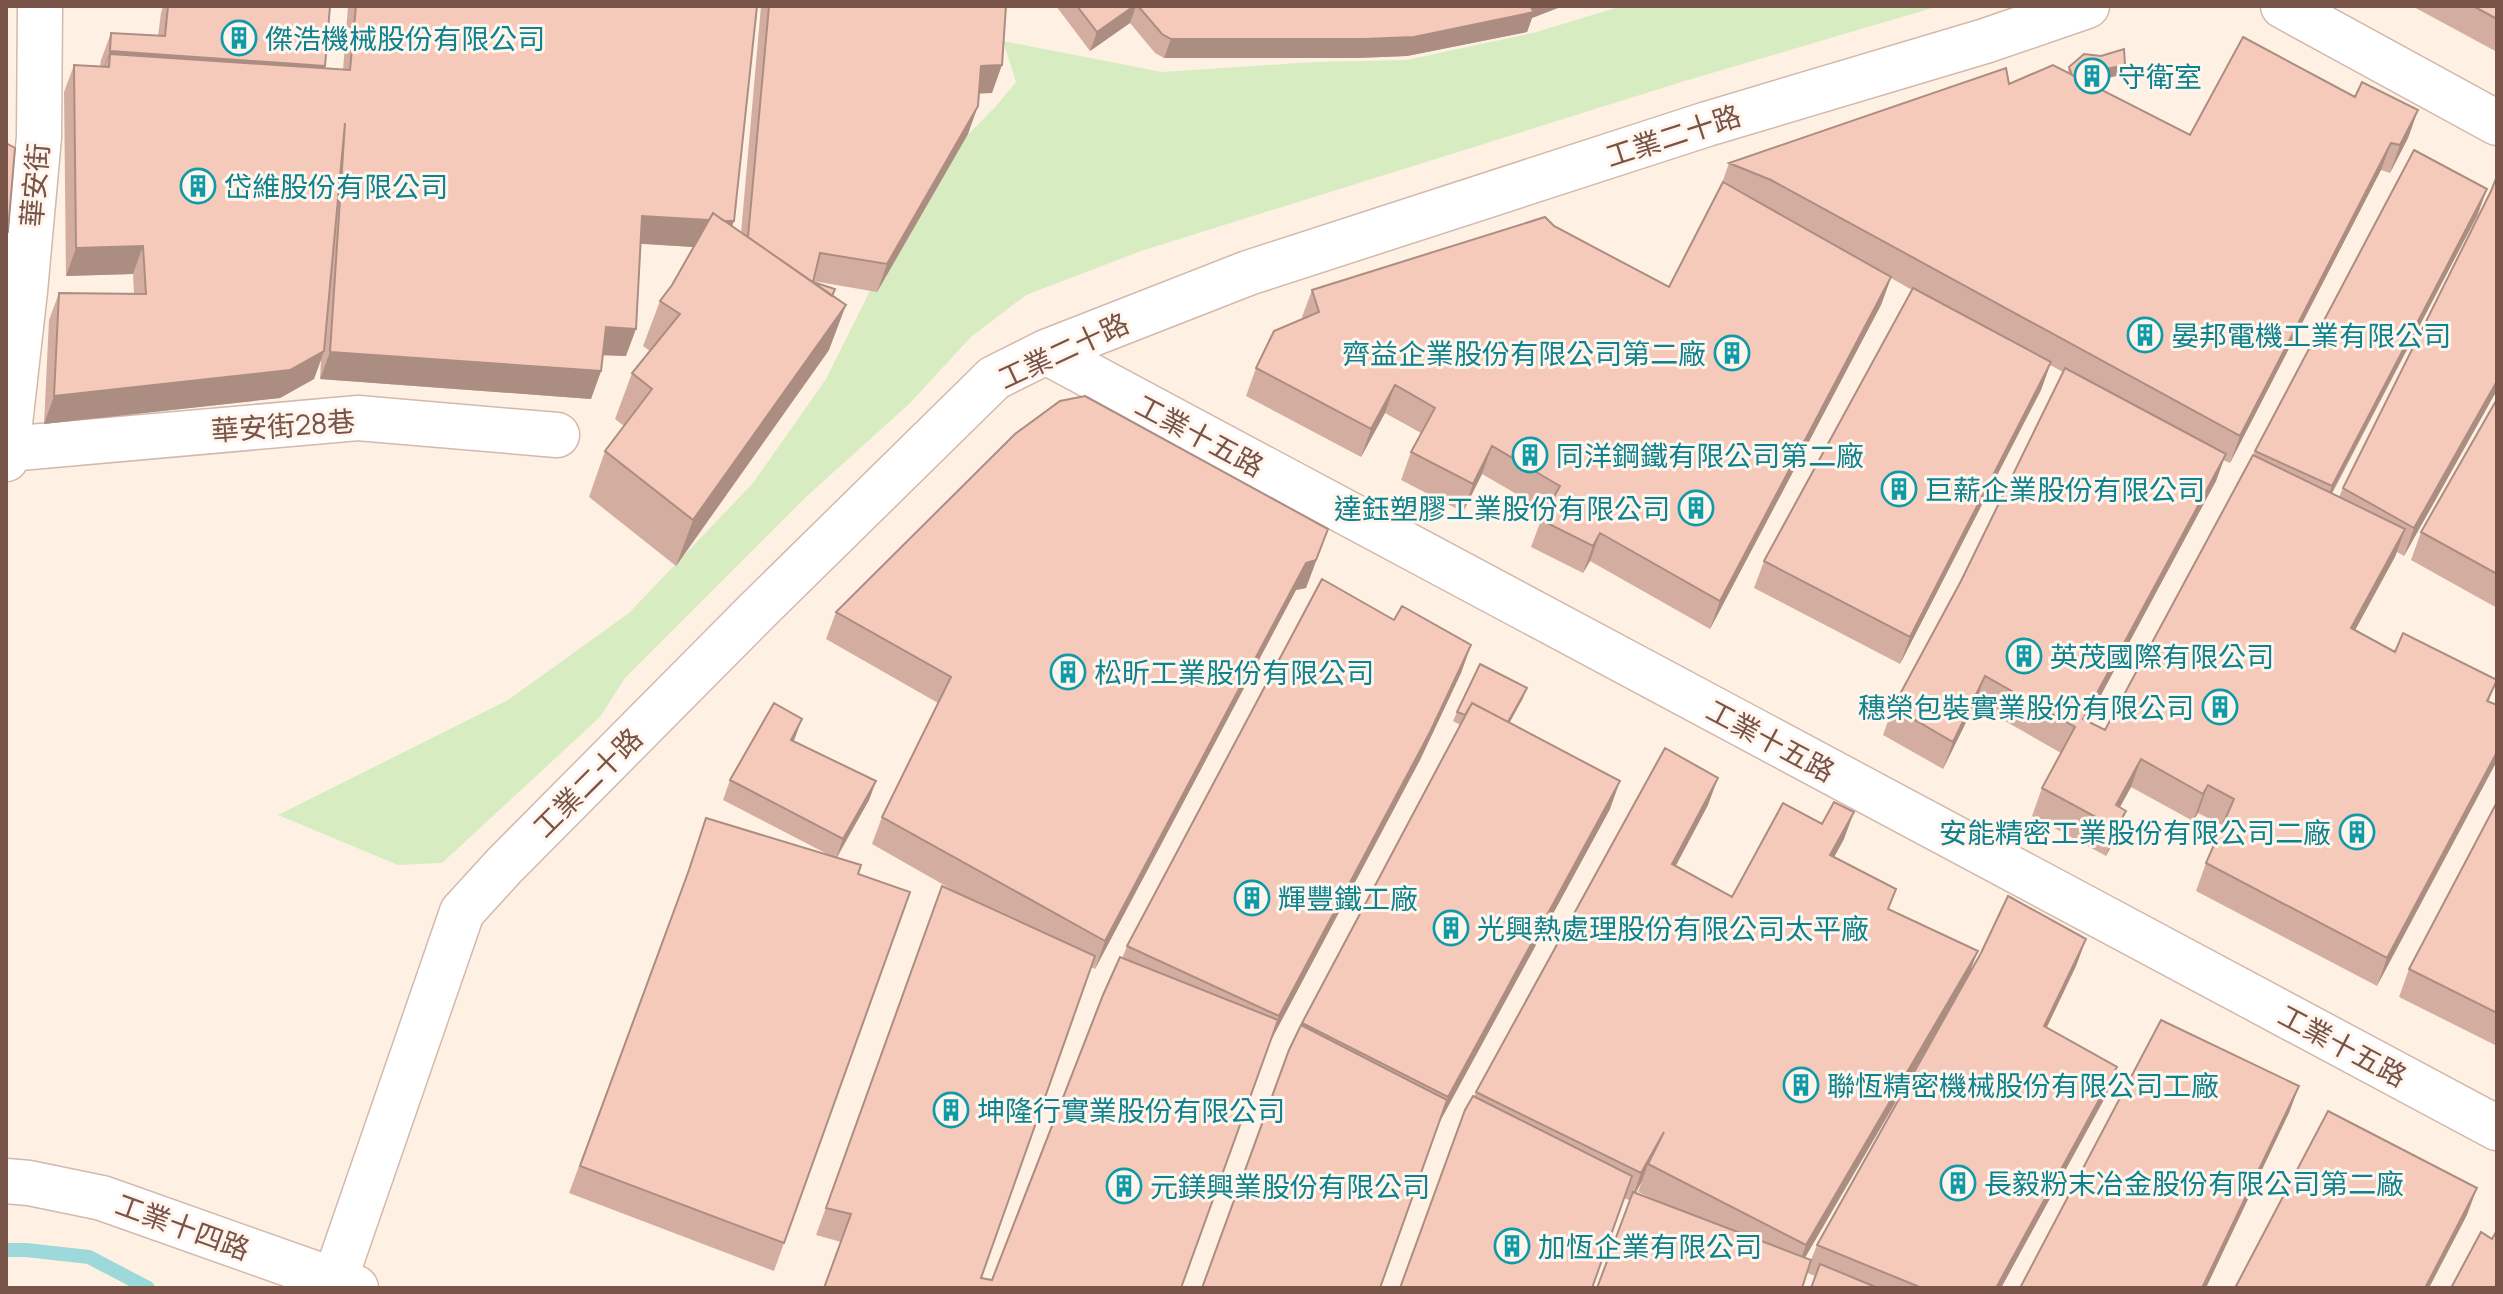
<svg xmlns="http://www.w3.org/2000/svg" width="2503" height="1294" viewBox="0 0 2503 1294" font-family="Manrope,'Noto Sans TC',sans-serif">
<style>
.green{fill:#d8ecc1}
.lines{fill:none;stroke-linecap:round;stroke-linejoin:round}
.stream{stroke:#9dd9db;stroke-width:14}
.minor-casing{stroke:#d2b9ac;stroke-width:47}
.minor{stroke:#fff;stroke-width:44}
.wall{fill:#d3aea0;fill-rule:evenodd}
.shaded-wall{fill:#ac8d82}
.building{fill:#f5caba;stroke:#ac8d82;stroke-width:2}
.labels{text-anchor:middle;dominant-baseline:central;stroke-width:6;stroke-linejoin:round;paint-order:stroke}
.culture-label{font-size:28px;fill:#0d838f;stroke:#fff5ec;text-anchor:start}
.street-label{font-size:28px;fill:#785348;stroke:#fff5ec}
</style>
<rect width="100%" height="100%" fill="#fef1e4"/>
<!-- green -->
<path class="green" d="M 1622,6 L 1939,6 L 1688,80 L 1141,251 L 1026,295 L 971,337 L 909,404 L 806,497 L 625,678 L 600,717 L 442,863 L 398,865 L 278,815 L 508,700 L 629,613 L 753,483 L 826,379 L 870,291 L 912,232 L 928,176 L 995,107 L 1016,82 L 1003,41 L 1162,72 L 1314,62 L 1406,60 L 1533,33 Z"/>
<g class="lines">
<!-- stream -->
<path class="stream" d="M 6,1250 L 26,1250 L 89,1257 L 148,1288"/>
<!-- minor casing -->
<g class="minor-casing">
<path id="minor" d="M 2283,6 L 2497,123
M 1046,352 L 2497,1128
M 8,449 L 358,418 L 557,435
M 6,459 L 25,291 L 39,137 L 40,6
M 6,1181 L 29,1183 L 102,1198 L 356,1288
M 332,1288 L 462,912 L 504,866 L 758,610 L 994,378 L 1046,352 L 1248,273 L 1707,124 L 1985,41 L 2087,6"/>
</g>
<!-- minor -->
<use href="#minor" class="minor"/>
</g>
<!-- wall -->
<path class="wall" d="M 163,6 L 330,6 L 324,68 L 343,70 L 348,6 L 757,6 L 732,226 L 741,233 L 761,6 L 1006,6 L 992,93 L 979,93 L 968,134 L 877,292 L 813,281 L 835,289 L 833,296 L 829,350 L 676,566 L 589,497 L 605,451 L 624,426 L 615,419 L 632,373 L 650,351 L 643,346 L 660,301 L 672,285 L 694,247 L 641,244 L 626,356 L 603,355 L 601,371 L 591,399 L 320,379 L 321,360 L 314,379 L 280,398 L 44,424 L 49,320 L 59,293 L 134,294 L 133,274 L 66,276 L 64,92 L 74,65 L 100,66 L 101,60 L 111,33 L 158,36 L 161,13 Z
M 1056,6 L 1563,6 L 1532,18 L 1527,32 L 1407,56 L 1357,58 L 1164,58 L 1155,53 L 1130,23 L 1090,51 Z
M 2412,6 L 2497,6 L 2497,52 Z
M 2069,67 L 2121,75 L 2098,80 L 2093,86 L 2190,135 L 2355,97 L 2418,110 L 2408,138 L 2390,173 L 2381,170 L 2230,463 L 2223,460 L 2216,481 L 2087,721 L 2105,730 L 2255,451 L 2487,189 L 2477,216 L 2332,494 L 2339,497 L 2343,488 L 2491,191 L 2497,176 L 2497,390 L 2404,556 L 2397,552 L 2355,630 L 2395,652 L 2497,680 L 2377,986 L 2196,891 L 2206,863 L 2222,825 L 2198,813 L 2193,821 L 2131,787 L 2120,807 L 2126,811 L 2115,839 L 2106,856 L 2032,816 L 2042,788 L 2061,753 L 1975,704 L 1943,769 L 1883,735 L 1893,707 L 1961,581 L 2063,372 L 2050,365 L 2041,390 L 1900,664 L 1754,588 L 1764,561 L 1912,290 L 1891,278 L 1881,305 L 1710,629 L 1590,561 L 1583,573 L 1531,547 L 1541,520 L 1546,511 L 1482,474 L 1463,512 L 1401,480 L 1411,452 L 1421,433 L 1385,413 L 1361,457 L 1246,396 L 1256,368 L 1303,319 L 1302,317 L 1312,290 L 1554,226 L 1669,287 L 1720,189 L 1729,163 L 2009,84 L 2068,72 Z
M 2497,399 L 2497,608 L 2411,560 L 2421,532 Z
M 1328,529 L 1306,588 L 1296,590 L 1095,969 L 1091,967 L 981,1278 L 992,1280 L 1127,946 L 1394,620 L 1471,645 L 1461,673 L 1420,760 L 1269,1044 L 1181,1288 L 824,1288 L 841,1242 L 816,1235 L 932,913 L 965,897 L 872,844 L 882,817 L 938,703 L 826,639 L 836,612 Z
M 1523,698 L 1509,723 L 1610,809 L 1440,1121 L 1301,1025 L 1460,725 L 1453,721 L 1457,712 Z
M 795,738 L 793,741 L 876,781 L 869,800 L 837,858 L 858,874 L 910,892 L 774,1271 L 569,1193 L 680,894 L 706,818 L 833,857 L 723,800 L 730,780 Z
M 2497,802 L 2497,1046 L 2399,997 L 2409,969 Z
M 1708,805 L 1675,866 L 1732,897 L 1844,839 L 1834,857 L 1888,909 L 1970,973 L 2086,939 L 2076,966 L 2047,1027 L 2107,1094 L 2001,1288 L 1811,1288 L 1815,1276 L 1624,1198 L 1474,1097 L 1476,1092 ZM 1932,1040 L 1817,1245 L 1811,1260 L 1805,1258 ZM 1642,1181 L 1638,1192 L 1656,1200 L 1636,1193 Z"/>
<!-- shaded-wall -->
<path class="shaded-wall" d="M 1134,6 L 1136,6 L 1130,23 L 1090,51 L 1097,32 Z
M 1528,6 L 1563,6 L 1532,18 L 1527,32 L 1407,56 L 1357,58 L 1164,58 L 1171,39 Z
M 110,51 L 325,66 L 315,94 L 110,54 L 100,78 Z
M 1002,65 L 992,93 L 971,94 L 981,66 Z
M 2125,65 L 2121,75 L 2098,80 L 2088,91 L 2070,89 L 2102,70 Z
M 978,106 L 968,134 L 877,292 L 887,264 Z
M 2418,110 L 2408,138 L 2390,173 L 2400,145 Z
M 2391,143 L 2381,170 L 2230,463 L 2240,436 Z
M 2487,189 L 2477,216 L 2321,513 L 2332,486 Z
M 642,216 L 734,221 L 724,249 L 632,243 Z
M 143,246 L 133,274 L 66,276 L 76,248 Z
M 1891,277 L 1881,305 L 1710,629 L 1720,601 Z
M 846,305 L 829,350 L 676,566 L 693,520 Z
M 606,327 L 636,329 L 626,356 L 596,355 Z
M 324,351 L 314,379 L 280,398 L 44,424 L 54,396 Z
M 330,352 L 601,371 L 591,399 L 320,379 Z
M 2051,362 L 2041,390 L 1900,664 L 1910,637 Z
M 2497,381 L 2497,390 L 2404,556 L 2414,528 Z
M 1395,385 L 1385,413 L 1361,457 L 1371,429 Z
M 1492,446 L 1482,474 L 1463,512 L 1473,484 Z
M 2226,454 L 2216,481 L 2073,747 L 2083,719 Z
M 1328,529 L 1306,588 L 1296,590 L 1095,969 L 1105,941 L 1306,563 Z
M 2405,529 L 2395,557 L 2341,656 L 2351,628 Z
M 1600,533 L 1590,561 L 1583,573 L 1593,546 Z
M 1471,645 L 1461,673 L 1420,760 L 1269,1044 L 1279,1016 Z
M 1985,676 L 1975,704 L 1943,769 L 1953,742 Z
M 1527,688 L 1523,698 L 1499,742 L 1502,732 Z
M 802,719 L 795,738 L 784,760 L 791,740 Z
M 2497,752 L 2497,761 L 2377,986 L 2387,958 Z
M 2141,759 L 2131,787 L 2110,825 L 2116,805 Z
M 1718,778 L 1708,805 L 1662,892 L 1672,864 Z
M 876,781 L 869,800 L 836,858 L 843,839 Z
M 1620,781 L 1610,809 L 1438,1125 L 1448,1097 Z
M 2208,785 L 2198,813 L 2193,821 L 2203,794 Z
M 2126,811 L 2115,839 L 2106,856 L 2116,828 Z
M 1854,812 L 1844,839 L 1820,883 L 1830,855 Z
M 2086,939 L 2076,966 L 2034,1054 L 2044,1026 Z
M 1978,951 L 1967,979 L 1796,1273 L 1806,1245 Z
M 2117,1067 L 2107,1094 L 2001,1288 L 1996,1288 Z
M 2299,1086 L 2289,1113 L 2206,1288 L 2202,1288 Z
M 1664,1132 L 1648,1164 L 1642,1181 L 1631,1201 L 1641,1173 Z
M 2477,1188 L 2467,1215 L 2429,1288 L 2425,1288 Z"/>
<!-- building -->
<path class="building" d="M 168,6 L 330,6 L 325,66 L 110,51 L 111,33 L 165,36 Z
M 356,6 L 757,6 L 734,221 L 724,221 L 713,213 L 709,220 L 642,216 L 636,329 L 606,327 L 601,371 L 330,352 L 345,123 L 324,351 L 290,370 L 54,396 L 59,293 L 146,294 L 143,246 L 76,248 L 74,65 L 109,67 L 110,54 L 350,70 Z
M 769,6 L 1006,6 L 1002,65 L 981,66 L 978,106 L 887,264 L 820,253 L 813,282 L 835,289 L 832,296 L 748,237 Z
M 1077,6 L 1134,6 L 1097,32 Z
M 1138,6 L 1530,6 L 1534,12 L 1414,37 L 1364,39 L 1171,39 L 1162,34 Z
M 2473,6 L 2497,6 L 2497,19 Z
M 2243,37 L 2355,97 L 2362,82 L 2418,110 L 2400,145 L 2391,143 L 2240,436 L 1771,180 L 1729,163 L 2006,68 L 2009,84 L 2053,65 L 2190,135 Z
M 2124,49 L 2125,65 L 2102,70 L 2092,81 L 2082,80 L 2072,75 L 2069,67 L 2084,54 L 2101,56 Z
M 6,143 L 15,148 L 8,231 L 6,229 Z
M 2414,150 L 2487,189 L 2332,486 L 2255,451 Z
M 2497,176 L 2497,381 L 2414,528 L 2343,488 L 2491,191 Z
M 1723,182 L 1891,277 L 1720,601 L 1600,533 L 1593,546 L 1541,520 L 1560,486 L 1492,446 L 1473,484 L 1411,452 L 1435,408 L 1395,385 L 1371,429 L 1256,368 L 1274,331 L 1319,312 L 1312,290 L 1545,217 L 1554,226 L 1669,287 Z
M 713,213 L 846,305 L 693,520 L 605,451 L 652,389 L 632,373 L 680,314 L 660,301 L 672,285 Z
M 1913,288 L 2051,362 L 1910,637 L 1764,561 Z
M 2065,368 L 2226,454 L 2083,719 L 2105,730 L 2253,455 L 2405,529 L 2351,628 L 2395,652 L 2403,633 L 2497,680 L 2487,701 L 2497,705 L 2497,752 L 2387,958 L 2206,863 L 2234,799 L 2208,785 L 2203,794 L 2141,759 L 2116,805 L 2126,811 L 2116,828 L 2042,788 L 2075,727 L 1985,676 L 1953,742 L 1893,707 L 1961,581 Z
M 1085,396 L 1328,529 L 1316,560 L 1306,563 L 1105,941 L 882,817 L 951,677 L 836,612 L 1015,434 L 1060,401 Z
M 2497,399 L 2497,574 L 2421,532 Z
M 1322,579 L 1394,620 L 1402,606 L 1471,645 L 1430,732 L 1279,1016 L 1127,946 Z
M 1480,664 L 1527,688 L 1508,722 L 1472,703 L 1465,715 L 1457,712 Z
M 774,703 L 802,719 L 791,740 L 876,781 L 843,839 L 730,780 Z
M 1472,703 L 1620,781 L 1448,1097 L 1302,1023 Z
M 1665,748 L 1718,778 L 1672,864 L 1732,897 L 1783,803 L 1822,824 L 1834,802 L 1854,812 L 1830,855 L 1896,889 L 1888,909 L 1978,951 L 1806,1245 L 1648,1164 L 1664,1132 L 1641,1173 L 1476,1092 Z
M 2497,802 L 2497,1013 L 2409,969 Z
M 706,818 L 861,865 L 858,874 L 910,892 L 784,1243 L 580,1166 L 689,870 Z
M 942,886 L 1095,956 L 981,1278 L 992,1280 L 1103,995 L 1120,957 L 1278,1020 L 1181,1288 L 824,1288 L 851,1214 L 826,1208 Z
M 2008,896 L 2086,939 L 2044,1026 L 2117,1067 L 1996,1288 L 1922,1288 L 1817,1245 L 1981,953 Z
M 2161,1020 L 2299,1086 L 2202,1288 L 2020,1288 Z
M 1301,1025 L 1447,1100 L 1380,1288 L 1202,1288 L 1289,1050 Z
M 1473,1096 L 1632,1176 L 1592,1288 L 1400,1288 L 1465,1110 Z
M 2328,1111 L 2477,1188 L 2425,1288 L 2235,1288 Z
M 1633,1192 L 1811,1260 L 1802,1288 L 1597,1288 Z
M 2497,1230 L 2497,1288 L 2451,1288 L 2481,1232 L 2492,1239 Z
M 1820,1264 L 1878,1288 L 1811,1288 Z"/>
<!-- icons -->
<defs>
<g id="building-ring" transform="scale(1.8)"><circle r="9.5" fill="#fff5ec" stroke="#0f9aa8" stroke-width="1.5"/><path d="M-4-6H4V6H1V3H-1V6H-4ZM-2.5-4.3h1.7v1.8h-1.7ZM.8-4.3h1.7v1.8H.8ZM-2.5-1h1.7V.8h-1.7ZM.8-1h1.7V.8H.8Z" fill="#0f9aa8"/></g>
</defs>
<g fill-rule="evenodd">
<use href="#building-ring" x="239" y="38"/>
<use href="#building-ring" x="2092" y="76"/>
<use href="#building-ring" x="198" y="186"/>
<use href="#building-ring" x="2145" y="335"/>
<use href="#building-ring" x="1732" y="353"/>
<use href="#building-ring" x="1530" y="455"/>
<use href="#building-ring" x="1899" y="489"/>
<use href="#building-ring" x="1696" y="508"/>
<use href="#building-ring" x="2024" y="656"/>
<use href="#building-ring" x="1068" y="672"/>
<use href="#building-ring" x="2220" y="707"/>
<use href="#building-ring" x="2357" y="832"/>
<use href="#building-ring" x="1252" y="898"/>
<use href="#building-ring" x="1451" y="928"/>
<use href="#building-ring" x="1801" y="1085"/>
<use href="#building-ring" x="951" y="1110"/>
<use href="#building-ring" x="1958" y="1183"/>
<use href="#building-ring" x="1124" y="1186"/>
<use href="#building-ring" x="1512" y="1246"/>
</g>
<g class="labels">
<!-- culture labels -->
<g class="culture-label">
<text x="265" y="38">傑浩機械股份有限公司</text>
<text x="2118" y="76">守衛室</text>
<text x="224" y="186">岱維股份有限公司</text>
<text x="2171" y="335">晏邦電機工業有限公司</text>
<text x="1706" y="353" text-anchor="end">齊益企業股份有限公司第二廠</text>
<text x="1556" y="455">同洋鋼鐵有限公司第二廠</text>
<text x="1925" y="489">巨薪企業股份有限公司</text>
<text x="1670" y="508" text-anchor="end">達鈺塑膠工業股份有限公司</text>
<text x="2050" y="656">英茂國際有限公司</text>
<text x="1094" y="672">松昕工業股份有限公司</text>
<text x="2194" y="707" text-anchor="end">穗榮包裝實業股份有限公司</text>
<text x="2331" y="832" text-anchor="end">安能精密工業股份有限公司二廠</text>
<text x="1278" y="898">輝豐鐵工廠</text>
<text x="1477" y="928">光興熱處理股份有限公司太平廠</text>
<text x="1827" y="1085">聯恆精密機械股份有限公司工廠</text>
<text x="977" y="1110">坤隆行實業股份有限公司</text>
<text x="1984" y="1183">長毅粉末冶金股份有限公司第二廠</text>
<text x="1150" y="1186">元鎂興業股份有限公司</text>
<text x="1538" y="1246">加恆企業有限公司</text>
</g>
<!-- street labels -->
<g class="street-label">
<text transform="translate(1673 135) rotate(-18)">工業二十路</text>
<text transform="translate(34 185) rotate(-85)">華安街</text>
<text transform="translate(1063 350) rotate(-25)">工業二十路</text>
<text transform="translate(283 425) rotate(-4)">華安街28巷</text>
<text transform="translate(1200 435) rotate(28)">工業十五路</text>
<text transform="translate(1771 740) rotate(28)">工業十五路</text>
<text transform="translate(587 782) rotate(-45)">工業二十路</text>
<text transform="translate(2343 1045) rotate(28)">工業十五路</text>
<text transform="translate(183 1226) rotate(20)">工業十四路</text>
</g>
</g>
<!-- border -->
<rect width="2503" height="1294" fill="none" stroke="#785348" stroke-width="16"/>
</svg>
